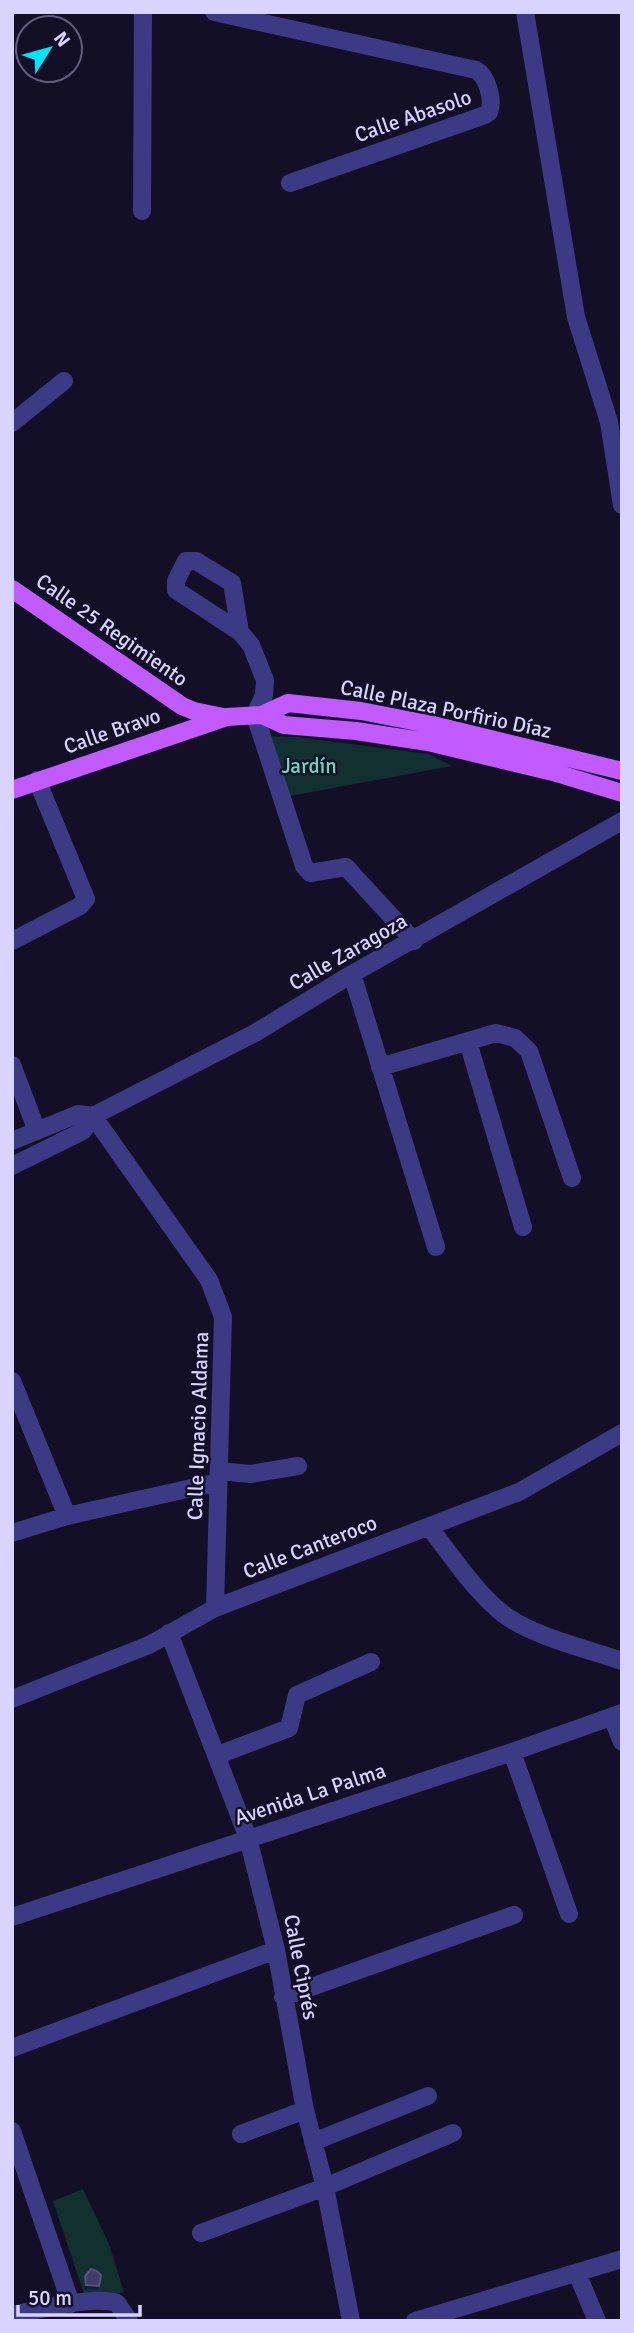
<svg xmlns="http://www.w3.org/2000/svg" width="634" height="2333" viewBox="0 0 634 2333" font-family="Signika,sans-serif">
<style>
.green{fill:#12302f}
.lines{fill:none;stroke-linecap:round;stroke-linejoin:round}
.minor{stroke:#3d3a85;stroke-width:18}
.major{stroke:#c25bff;stroke-width:18}
.shaded-wall{fill:#1d163a}
.building{fill:#433a66;stroke:#5a527e;stroke-width:2}
.labels{text-anchor:middle;dominant-baseline:central;stroke-width:5;stroke-linejoin:round;paint-order:stroke}
.street-label{font-size:21px;fill:#d9d4ff;stroke:#130f26}
.park-label{font-size:21px;fill:#5fe0c0;stroke:#130f26}
</style>
<rect width="100%" height="100%" fill="#130f26"/>
<!-- green -->
<path class="green" d="M 270,736 L 297,737 L 428,754 L 452,766 L 290,796 Z
M 83,2189 L 109,2244 L 124,2292 L 86,2300 L 53,2201 Z"/>
<g class="lines">
<!-- minor -->
<path class="minor" d="M 214,12 L 476,70 C 487,76 494,100 489,112 L 485,115 L 290,183
M 525,12 L 576,317 L 609,422 L 622,505
M 142,211 L 143,12
M 12,423 L 64,381
M 240,632 L 176,590 L 176,581 L 186,561 L 196,561 L 232,583 L 240,632 L 251,645 L 265,680 L 264,695 L 255,715 L 304,866 L 310,873 L 346,867 L 414,941
M 12,941 L 80,906 L 86,899 L 37,780
M 352,974 L 436,1247
M 468,1042 L 523,1227
M 12,1065 L 37,1131
M 380,1067 L 496,1033 L 515,1038 L 529,1051 L 572,1178
M 93,1116 L 209,1280 L 223,1317 L 215,1608
M 12,1141 L 78,1114 L 93,1116
M 12,1166 L 83,1131 L 93,1116 L 255,1033 L 352,974 L 622,821
M 12,1381 L 67,1516
M 219,1471 L 250,1474 L 298,1466
M 429,1527 C 452,1556 477,1595 506,1616 C 536,1637 587,1649 622,1661
M 12,1533 L 67,1516 L 218,1482
M 169,1633 L 248,1838 L 276,1950 L 305,2110 L 325,2187 L 351,2321
M 12,1699 L 149,1645 L 215,1608 L 519,1492 L 622,1433
M 612,1717 L 622,1742
M 512,1752 L 569,1914
M 218,1755 L 289,1728 L 297,1695 L 371,1662
M 12,1917 L 512,1752 L 622,1713
M 283,1997 L 514,1915
M 12,2048 L 276,1950
M 12,2131 L 71,2304
M 241,2134 L 305,2110
M 313,2142 L 428,2096
M 201,2233 L 325,2187 L 453,2133
M 577,2273 L 597,2321
M 12,2315 C 40,2310 92,2295 117,2303 L 129,2321
M 415,2321 L 622,2259"/>
<!-- major -->
<path class="major" d="M 12,589 L 182,706 L 194,711 L 223,717
M 262,715 L 284,725 L 356,731 L 428,742 L 553,772 L 622,793
M 12,790 L 227,717 L 262,715 L 288,703 L 361,711 L 433,725 L 622,771"/>
</g>
<!-- shaded-wall -->
<path class="shaded-wall" d="M 86,2285 L 99,2286 L 97,2289 L 84,2289 Z"/>
<!-- building -->
<path class="building" d="M 91,2269 L 97,2271 L 101,2275 L 99,2286 L 86,2285 L 85,2276 Z"/>
<g class="labels">
<!-- street labels -->
<g class="street-label">
<text transform="translate(413 116) rotate(-19)">Calle Abasolo</text>
<text transform="translate(112 630) rotate(35)">Calle 25 Regimiento</text>
<text transform="translate(446 709) rotate(12)">Calle Plaza Porfirio Díaz</text>
<text transform="translate(112 731) rotate(-19)">Calle Bravo</text>
<text transform="translate(348 952) rotate(-30)">Calle Zaragoza</text>
<text transform="translate(198 1426) rotate(-88)">Calle Ignacio Aldama</text>
<text transform="translate(310 1547) rotate(-21)">Calle Canteroco</text>
<text transform="translate(310 1794) rotate(-18)">Avenida La Palma</text>
<text transform="translate(301 1967) rotate(79)">Calle Ciprés</text>
</g>
<!-- park labels -->
<g class="park-label">
<text x="309" y="766">Jardín</text>
</g>
</g>
<!-- border -->
<rect width="634" height="2333" fill="none" stroke="#d9d4ff" stroke-width="28"/>
<!-- north arrow -->
<g transform="translate(49 49) rotate(53)"><circle r="33" fill="#130f26" stroke="#625e7d" stroke-width="2"/>
<path d="M0-5L12 26L0 18L-12 26Z" fill="#00e5ff"/>
<text y="-10" font-size="19" font-weight="bold" text-anchor="middle" fill="#d9d4ff">N</text>
</g>
<!-- scale -->
<path d="M18 2305v10h122v-10" fill="none" stroke="#d9d4ff" stroke-width="3.5"/>
<text x="28" y="2305" font-size="21" fill="#d9d4ff" stroke="#130f26" stroke-width="5" paint-order="stroke">50 m</text>
</svg>
